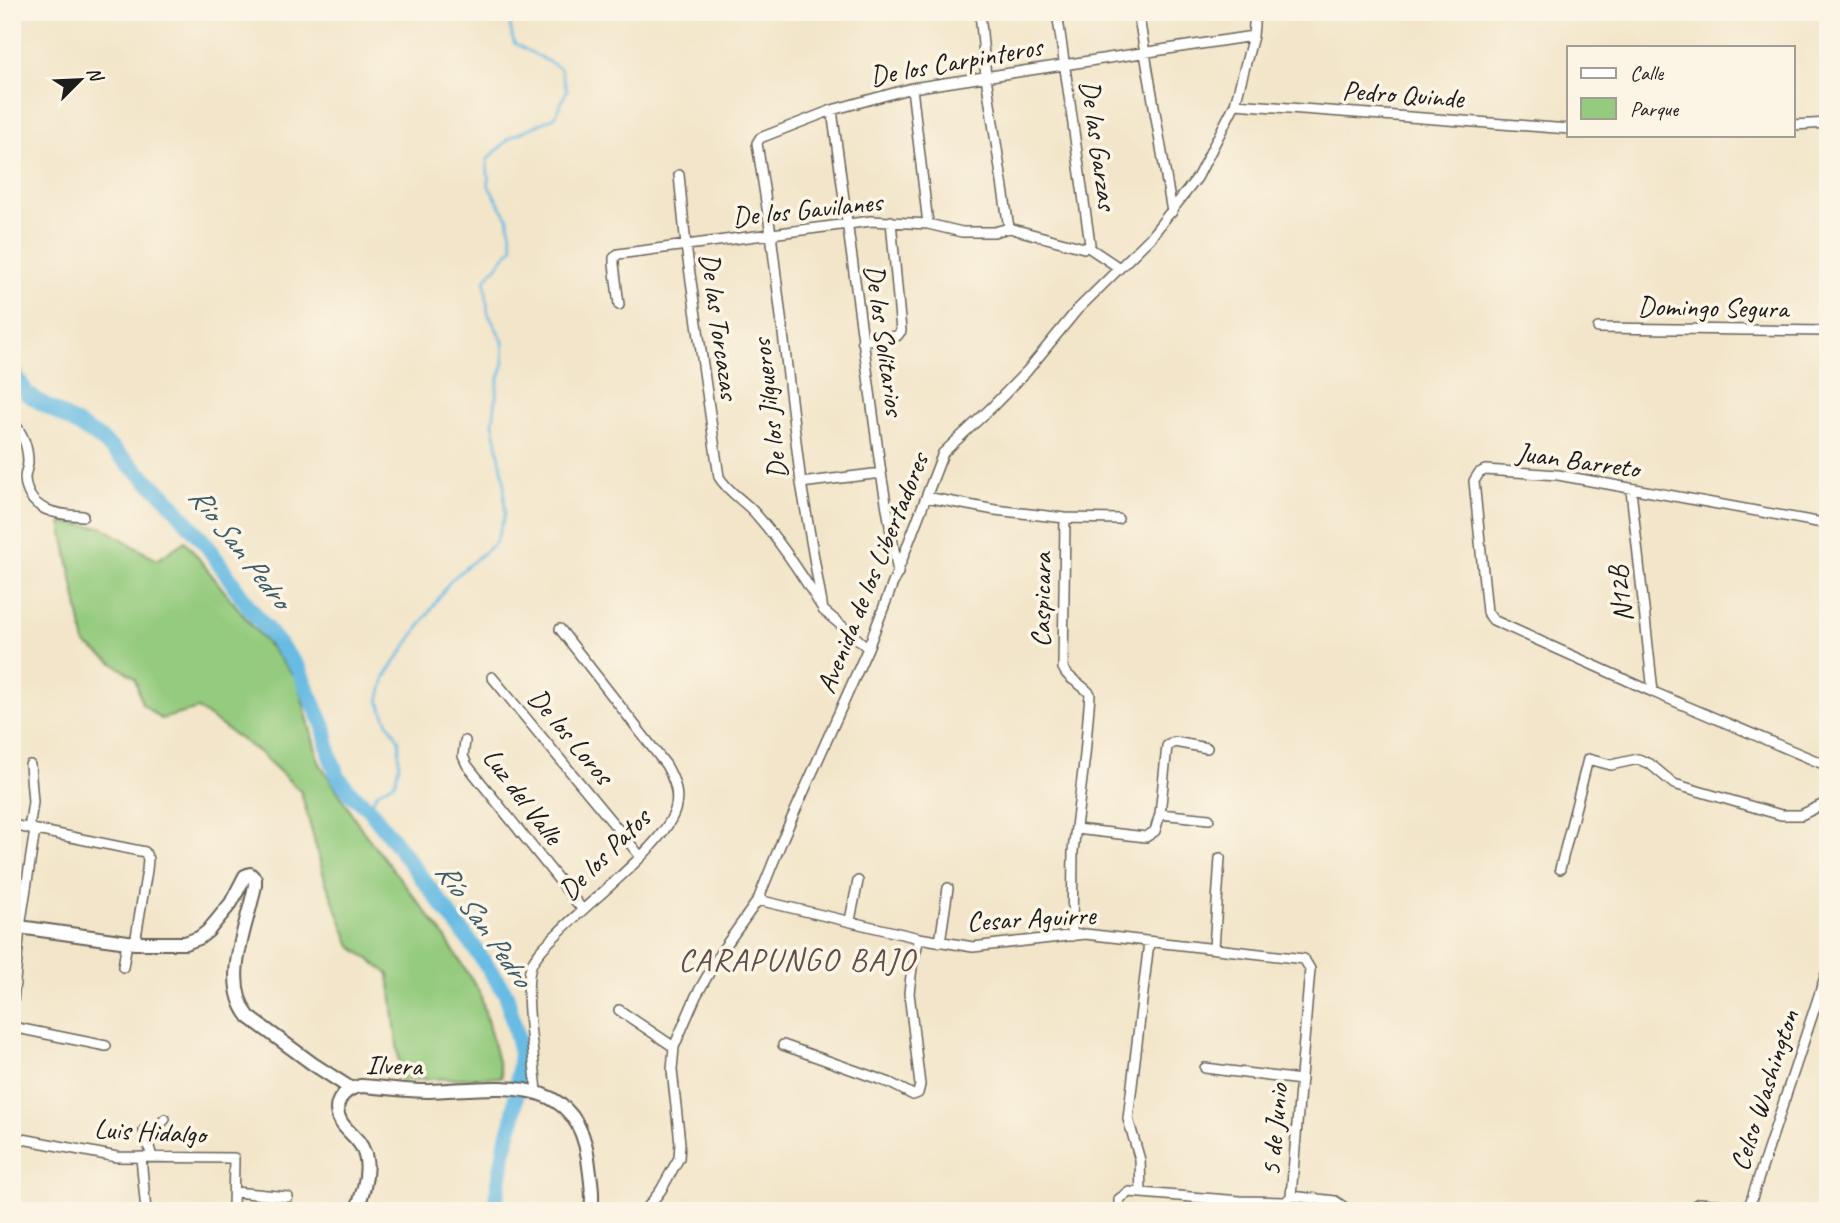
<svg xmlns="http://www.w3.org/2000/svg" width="1840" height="1223" viewBox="0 0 1840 1223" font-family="Caveat,sans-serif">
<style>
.green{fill:#94cb7e;stroke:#58744d;stroke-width:2}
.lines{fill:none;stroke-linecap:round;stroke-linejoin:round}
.stream{stroke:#67bbe3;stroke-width:2.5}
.river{stroke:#67bbe3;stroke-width:16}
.street-casing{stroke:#676259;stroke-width:12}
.secondary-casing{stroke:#676259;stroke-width:16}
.street{stroke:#fff;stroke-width:9}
.secondary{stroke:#fff;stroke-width:12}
.labels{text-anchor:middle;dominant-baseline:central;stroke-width:7;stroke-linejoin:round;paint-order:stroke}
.street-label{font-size:28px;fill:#1c1c1c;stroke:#fcf5e5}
.water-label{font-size:30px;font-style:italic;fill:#3a5c6c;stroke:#fcf5e5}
.quarter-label{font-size:32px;letter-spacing:2px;fill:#624d4a;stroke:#fcf5e5}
</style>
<rect width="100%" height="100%" fill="#fcf5e5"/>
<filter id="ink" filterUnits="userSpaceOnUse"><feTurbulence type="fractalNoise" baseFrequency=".0143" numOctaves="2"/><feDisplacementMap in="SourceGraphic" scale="14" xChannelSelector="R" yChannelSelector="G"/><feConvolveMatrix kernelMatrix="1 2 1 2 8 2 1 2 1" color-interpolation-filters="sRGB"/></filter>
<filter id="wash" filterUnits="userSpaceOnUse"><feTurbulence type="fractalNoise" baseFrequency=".00686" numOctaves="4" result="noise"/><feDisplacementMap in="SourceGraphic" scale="28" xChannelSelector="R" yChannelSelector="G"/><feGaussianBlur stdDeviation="1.57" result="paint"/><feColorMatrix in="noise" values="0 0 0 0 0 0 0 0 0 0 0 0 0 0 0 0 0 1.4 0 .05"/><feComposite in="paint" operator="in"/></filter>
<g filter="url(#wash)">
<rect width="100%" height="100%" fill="#f2e5c9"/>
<!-- green -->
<path class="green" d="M 61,523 L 102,527 L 157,560 L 185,541 L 251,625 L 297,679 L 319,762 L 363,831 L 443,934 L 480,993 L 502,1077 L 401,1080 L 389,974 L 351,946 L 325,880 L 301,792 L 260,753 L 198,709 L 161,719 L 142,704 L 135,678 L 85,644 Z"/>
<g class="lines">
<!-- stream -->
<path class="stream" d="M 368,807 L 378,792 L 395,782 L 399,765 L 399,740 L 387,721 L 379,701 L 385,677 L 451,580 L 496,542 L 505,514 L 504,479 L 493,423 L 498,381 L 504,363 L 503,341 L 488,313 L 485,280 L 513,247 L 508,218 L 489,187 L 487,160 L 511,137 L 555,117 L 567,90 L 560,68 L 514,43 L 510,26 L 517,12"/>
<!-- river -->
<path class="river" d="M 12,369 L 27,394 L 101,439 L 166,497 L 208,547 L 249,607 L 298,668 L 324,727 L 330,756 L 338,777 L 352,795 L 368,807 L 474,947 L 506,994 L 521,1053 L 513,1121 L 506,1142 L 494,1211"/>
</g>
</g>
<g filter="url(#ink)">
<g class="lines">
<!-- street casing -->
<g class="street-casing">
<path id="street" d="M 980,12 L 986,77 L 1009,228
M 1057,12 L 1090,244 L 1088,247 L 1118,267
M 1138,12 L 1172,212
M 912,88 L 928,224
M 1235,104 L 1569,129
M 832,110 L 881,473 L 898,573
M 1793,125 L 1828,123
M 679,175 L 686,246 L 719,477 C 728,492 743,500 754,512 C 780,541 801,573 821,606
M 619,305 L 614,264 L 614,258 L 618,254 L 871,221 L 928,224 L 962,232 L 994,232 L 1009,228 L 1084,248 L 1088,247
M 1598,328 L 1828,331
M 862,341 L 897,336 L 901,331 L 891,221
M 12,421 C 22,432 28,447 28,462 C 28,467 25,473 25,478 C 27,511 57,515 83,516
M 801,483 L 881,473
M 1631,490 L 1653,692
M 926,497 L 995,510 L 1065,518 L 1063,668 C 1068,680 1082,683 1090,694 L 1085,755 L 1073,851 L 1072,936
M 1065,518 L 1118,519
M 1828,524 L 1558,475 L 1485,470 L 1479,473 L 1474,481 L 1487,612 L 1493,620 L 1653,692 L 1828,766
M 868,648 L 823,610 L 801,483 L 771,234 L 757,143 L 760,138 L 832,110 L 912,88 L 1253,36
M 492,677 L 641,857
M 465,741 L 463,756 L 467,765 L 582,909
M 1160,814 L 1167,746 L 1174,742 L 1207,748
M 12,825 L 145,852 L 148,859 L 147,870 L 135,943
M 29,829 L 33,802 L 30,765
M 1076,829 L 1146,837 L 1155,831 L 1160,814 L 1209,819
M 1560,869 L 1588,759 L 1611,765 L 1638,759 L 1650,764 L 1674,784 L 1781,815 L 1801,815 L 1828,802
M 758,900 L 919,938 L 973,947 L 1085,934 L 1304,959 L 1310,969 L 1291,1196 L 1286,1202 L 1240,1201 L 1129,1192 L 1119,1199 L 1119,1211
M 850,920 L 858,881
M 940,942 L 948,888
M 1214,948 L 1220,858
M 123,967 L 127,942
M 619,1010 L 674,1047
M 12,1013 L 20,927 L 35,830
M 12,1027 L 106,1046
M 783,1045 L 890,1083 L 913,1095 L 918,1093 L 920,1085 L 909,993 L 912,967 L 919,938
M 1205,1068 L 1301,1080
M 537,1093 C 535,1062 523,992 531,966 C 536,953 549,942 558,933 C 587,903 664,846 675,810 C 680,794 674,779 666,765 L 560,629
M 144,1130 L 152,1157
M 12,1137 L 117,1157 L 234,1158 L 233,1211
M 147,1139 L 165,1119
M 141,1157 L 146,1211
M 234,1192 L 288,1197
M 1141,1193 L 1140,1160 L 1128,1119 L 1149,942
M 1291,1196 L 1335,1201 L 1350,1211
M 645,1211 L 661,1190 L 679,1158 L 680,1143 L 672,1070 L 674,1047 L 696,996 L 721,952 L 758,900 L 783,838 L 868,648 L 943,453 L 992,407 L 1027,371 L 1077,310 L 1150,238 L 1197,178 L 1235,104 L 1253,36 L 1255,12
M 1692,1211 L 1694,1206 L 1699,1203 L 1749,1207 L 1828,968"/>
</g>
<!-- secondary casing -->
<g class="secondary-casing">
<path id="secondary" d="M 12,926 L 135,943 L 185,943 L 199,938 L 208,931 L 231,903 L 245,876 L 250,874 L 255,879 L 255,885 C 248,926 220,980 249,1017 L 313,1064 L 350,1088
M 356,1211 C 363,1194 371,1170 364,1152 C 360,1139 348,1133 341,1122 C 331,1105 342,1090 360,1086 C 383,1087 405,1091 429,1091 C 495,1089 575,1070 588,1158 C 590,1176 594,1193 591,1211"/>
</g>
<!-- street -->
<use href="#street" class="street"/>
<!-- secondary -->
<use href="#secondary" class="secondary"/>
</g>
</g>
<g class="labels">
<!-- street labels -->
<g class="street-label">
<text transform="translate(956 61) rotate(-10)">De los Carpinteros</text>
<text transform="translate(1403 94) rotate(4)">Pedro Quinde</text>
<text transform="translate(1099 145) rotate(82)">De las Garzas</text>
<text transform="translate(807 209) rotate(-6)">De los Gavilanes</text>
<text transform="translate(1713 307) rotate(1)">Domingo Segura</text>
<text transform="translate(720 326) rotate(82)">De las Torcazas</text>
<text transform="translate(885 340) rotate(82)">De los Solitarios</text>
<text transform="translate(769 409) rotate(-97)">De los Jilgueros</text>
<text transform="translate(1578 460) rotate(8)">Juan Barreto</text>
<text transform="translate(872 573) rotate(-68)">Avenida de los Libertadores</text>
<text transform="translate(1620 594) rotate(-96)">N12B</text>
<text transform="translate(1041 600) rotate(-89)">Caspicara</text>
<text transform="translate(571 736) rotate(50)">De los Loros</text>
<text transform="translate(523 796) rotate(53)">Luz del Valle</text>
<text transform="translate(604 854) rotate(-45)">De los Patos</text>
<text transform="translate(1031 918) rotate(-3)">Cesar Aguirre</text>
<text transform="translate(394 1065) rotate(2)">Ilvera</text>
<text transform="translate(1764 1090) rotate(-72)">Celso Washington</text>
<text transform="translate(1274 1130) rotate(-85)">5 de Junio</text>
<text transform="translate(150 1131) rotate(3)">Luis Hidalgo</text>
</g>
<!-- water labels -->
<g class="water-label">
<text transform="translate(240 547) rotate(52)">Rio San Pedro</text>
<text transform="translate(484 924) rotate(55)">Río San Pedro</text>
</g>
<!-- quarter labels -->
<g class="quarter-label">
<text x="797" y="959">CARAPUNGO BAJO</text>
</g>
</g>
<!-- margin -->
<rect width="1840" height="1223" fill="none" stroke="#fcf5e5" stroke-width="42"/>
<!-- legend -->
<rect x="1567" y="46" width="228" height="91" fill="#fcf5e5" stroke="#a29e95" stroke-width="2"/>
<rect x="1581" y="68" width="35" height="10" fill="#ffffff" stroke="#a29e95" stroke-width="2"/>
<text x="1630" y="80" font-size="21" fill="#1c1c1c">Calle</text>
<rect x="1581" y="98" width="35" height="21" fill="#94cb7e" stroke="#a29e95" stroke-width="2"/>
<text x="1630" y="116" font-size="21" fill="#1c1c1c">Parque</text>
<!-- north arrow -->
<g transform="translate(80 80) rotate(66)" stroke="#fcf5e5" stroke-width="5" paint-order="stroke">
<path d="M0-5L12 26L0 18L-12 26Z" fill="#1c1c1c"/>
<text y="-10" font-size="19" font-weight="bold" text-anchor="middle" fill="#1c1c1c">N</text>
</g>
</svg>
